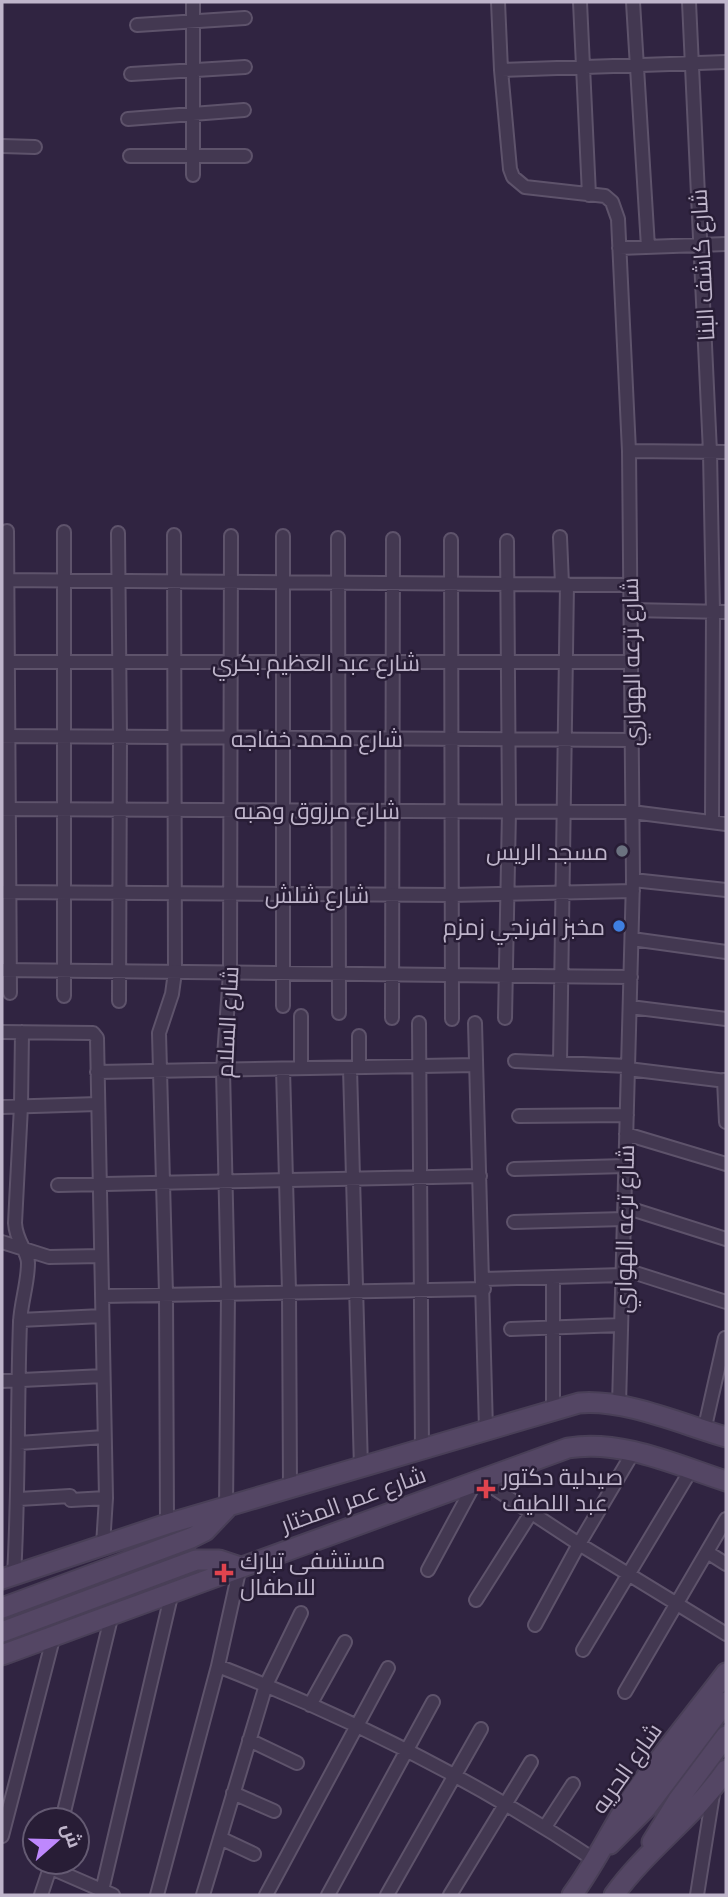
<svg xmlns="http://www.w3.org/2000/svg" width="728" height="1897" viewBox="0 0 728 1897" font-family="Ubuntu,Cairo,sans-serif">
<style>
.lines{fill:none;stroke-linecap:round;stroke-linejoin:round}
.minor-casing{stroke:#5e536b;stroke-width:16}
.secondary-casing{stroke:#493f57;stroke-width:23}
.minor{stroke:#433851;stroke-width:12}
.secondary{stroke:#544664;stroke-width:19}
.worship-dot{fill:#6b7280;stroke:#281d36;stroke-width:2.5}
.shop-dot{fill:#3f7fe0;stroke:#281d36;stroke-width:2.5}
.health-dot{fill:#e0444e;stroke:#281d36;stroke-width:2.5}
.labels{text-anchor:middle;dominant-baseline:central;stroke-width:5;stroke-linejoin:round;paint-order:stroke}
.street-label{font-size:23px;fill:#bfb5cb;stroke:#281d36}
.poi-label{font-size:23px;fill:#bfb5cb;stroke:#281d36;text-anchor:end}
</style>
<rect width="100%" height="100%" fill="#302441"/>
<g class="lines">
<!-- minor casing -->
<g class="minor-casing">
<path id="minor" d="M 193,2 L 193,175
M 498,2 L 501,70 L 510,169 L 513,177 L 525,187 L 605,196 L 612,202 L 618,219 L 629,451 L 633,880 L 619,1405
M 580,2 L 589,195
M 633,2 L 648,247
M 689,2 L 710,452 L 713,612 L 712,822
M 137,25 L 245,18
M 501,70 L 726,62
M 131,74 L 245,67
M 128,119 L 244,110
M 2,146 L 35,147
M 130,156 L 245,156
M 619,248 L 726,244
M 629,451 L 726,452
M 7,531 L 10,993
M 118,533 L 120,737 L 119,1001
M 560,537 L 562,584
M 338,538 L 339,1013
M 451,540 L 452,1019
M 2,580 L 630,585
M 631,610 L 726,612
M 2,662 L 631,662
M 2,736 L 633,740
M 2,809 L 632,812 L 726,824
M 633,880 L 726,890
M 2,892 L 452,895 L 633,891
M 632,939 L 726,952
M 2,970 L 631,977
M 64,996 L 64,532
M 283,1006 L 283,536
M 630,1007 L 726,1019
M 392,1018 L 393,539
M 505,1018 L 509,811 L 507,541
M 419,1023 L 422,1450
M 475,1023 L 486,1430
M 2,1032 L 93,1033 L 97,1038 L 106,1498 L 103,1545
M 359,1036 L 359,1067
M 515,1061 L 628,1066
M 560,1063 L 567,584
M 301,1068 L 301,1016
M 350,1068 L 361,1468
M 283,1069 L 289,1291 L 290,1490
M 628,1069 L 726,1081
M 97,1072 L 476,1065
M 724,1080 L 726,1122
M 2,1107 L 98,1104
M 519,1116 L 627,1115
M 626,1134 L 726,1164
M 514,1169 L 626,1166
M 58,1185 L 480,1176
M 625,1207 L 726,1239
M 514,1222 L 624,1219
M 2,1242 L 49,1257 L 101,1256
M 623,1269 L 726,1302
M 483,1279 L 623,1275
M 102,1296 L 484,1289
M 20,1320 L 102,1316
M 511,1329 L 621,1325
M 2,1381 L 103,1376
M 553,1410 L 553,1277
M 704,1431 L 725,1338
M 19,1443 L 104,1437
M 480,1479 L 579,1544 L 726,1634
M 19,1499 L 70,1496 L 71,1500 L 106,1498
M 226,1508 L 228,1292 L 223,1070 L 230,973 L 231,536
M 167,1524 L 166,1294 L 159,1033 L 172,994 L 175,972 L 174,535
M 707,1552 L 726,1564
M 428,1570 L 476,1481
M 14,1575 C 19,1490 17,1406 20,1322 C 21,1302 28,1283 28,1263 C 28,1251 16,1242 15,1223 L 21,1106 L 22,1032
M 476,1600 L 531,1513
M 535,1625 L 579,1544 L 634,1451
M 583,1650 L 691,1470
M 218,1666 C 351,1718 478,1782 596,1861
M 625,1692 L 726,1519
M 310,1705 L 345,1642
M 249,1740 L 297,1763
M 233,1793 L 274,1811
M 62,1820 L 112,1614
M 545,1827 L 573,1784
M 2,1836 L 54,1635
M 220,1838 L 254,1854
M 51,1868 L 113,1895
M 41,1895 L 52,1862
M 101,1895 L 172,1592
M 157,1895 L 218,1666 L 240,1567
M 203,1895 L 266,1685 L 301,1613
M 266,1895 L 388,1668
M 328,1895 L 433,1702
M 387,1895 L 481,1729
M 450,1895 L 531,1762
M 697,1895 L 714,1788"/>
</g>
<!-- secondary casing -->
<g class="secondary-casing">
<path id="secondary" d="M 2,1579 L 167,1524 L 579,1403 C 626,1399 681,1424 726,1437
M 2,1608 L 191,1538 L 205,1531 L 226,1509
M 2,1632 L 196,1560 L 219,1560 L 240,1567
M 2,1655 L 568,1448 C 622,1439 676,1465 726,1481
M 652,1842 L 678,1800 L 726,1736
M 610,1844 L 646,1808 L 726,1702
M 572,1895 C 596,1863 612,1827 634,1794 C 663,1752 696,1713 726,1673
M 614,1895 C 647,1849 694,1817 726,1770"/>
</g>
<!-- minor -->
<use href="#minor" class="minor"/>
<!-- secondary -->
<use href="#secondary" class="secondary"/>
</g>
<!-- markers -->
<circle class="worship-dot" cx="622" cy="851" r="7"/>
<circle class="shop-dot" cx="619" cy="926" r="7"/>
<g class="health-dot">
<path d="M482.5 1478.5h7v7h7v7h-7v7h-7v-7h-7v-7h7z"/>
<path d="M220.5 1562.5h7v7h7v7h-7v7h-7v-7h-7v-7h7z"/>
</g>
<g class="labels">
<!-- street labels -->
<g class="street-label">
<text transform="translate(702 265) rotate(-93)">شارع كاشف البنا</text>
<text x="316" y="662">شارع عبد العظيم بكري</text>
<text transform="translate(631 662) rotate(-91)">شارع ترعه الهواري</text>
<text x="317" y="738">شارع محمد خفاجه</text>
<text x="317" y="810">شارع مرزوق وهبه</text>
<text x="317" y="894">شارع شلش</text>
<text transform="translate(227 1022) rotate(-87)">شارع السلام</text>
<text transform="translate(624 1229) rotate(-89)">شارع ترعه الهواري</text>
<text transform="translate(353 1499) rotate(-20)">شارع عمر المختار</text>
<text transform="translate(626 1768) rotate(-55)">شارع الحريه</text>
</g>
<!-- poi labels -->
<g class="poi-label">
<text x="608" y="851">مسجد الريس</text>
<text x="605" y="926">مخبز افرنجي زمزم</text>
<text x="502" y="1476" text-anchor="start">صيدلية دكتور<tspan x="502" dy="26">عبد اللطيف</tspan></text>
<text x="240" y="1560" text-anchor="start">مستشفى تبارك<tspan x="240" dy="26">للاطفال</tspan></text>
</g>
</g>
<!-- border -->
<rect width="728" height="1897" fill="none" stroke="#bfb5cb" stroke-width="7"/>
<!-- north arrow -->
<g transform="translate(56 1841) rotate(70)"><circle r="33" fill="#281d36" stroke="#645a72" stroke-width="2"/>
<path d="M0-5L12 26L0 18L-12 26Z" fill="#be88fd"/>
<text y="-10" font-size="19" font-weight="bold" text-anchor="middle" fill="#bfb5cb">ش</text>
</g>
</svg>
